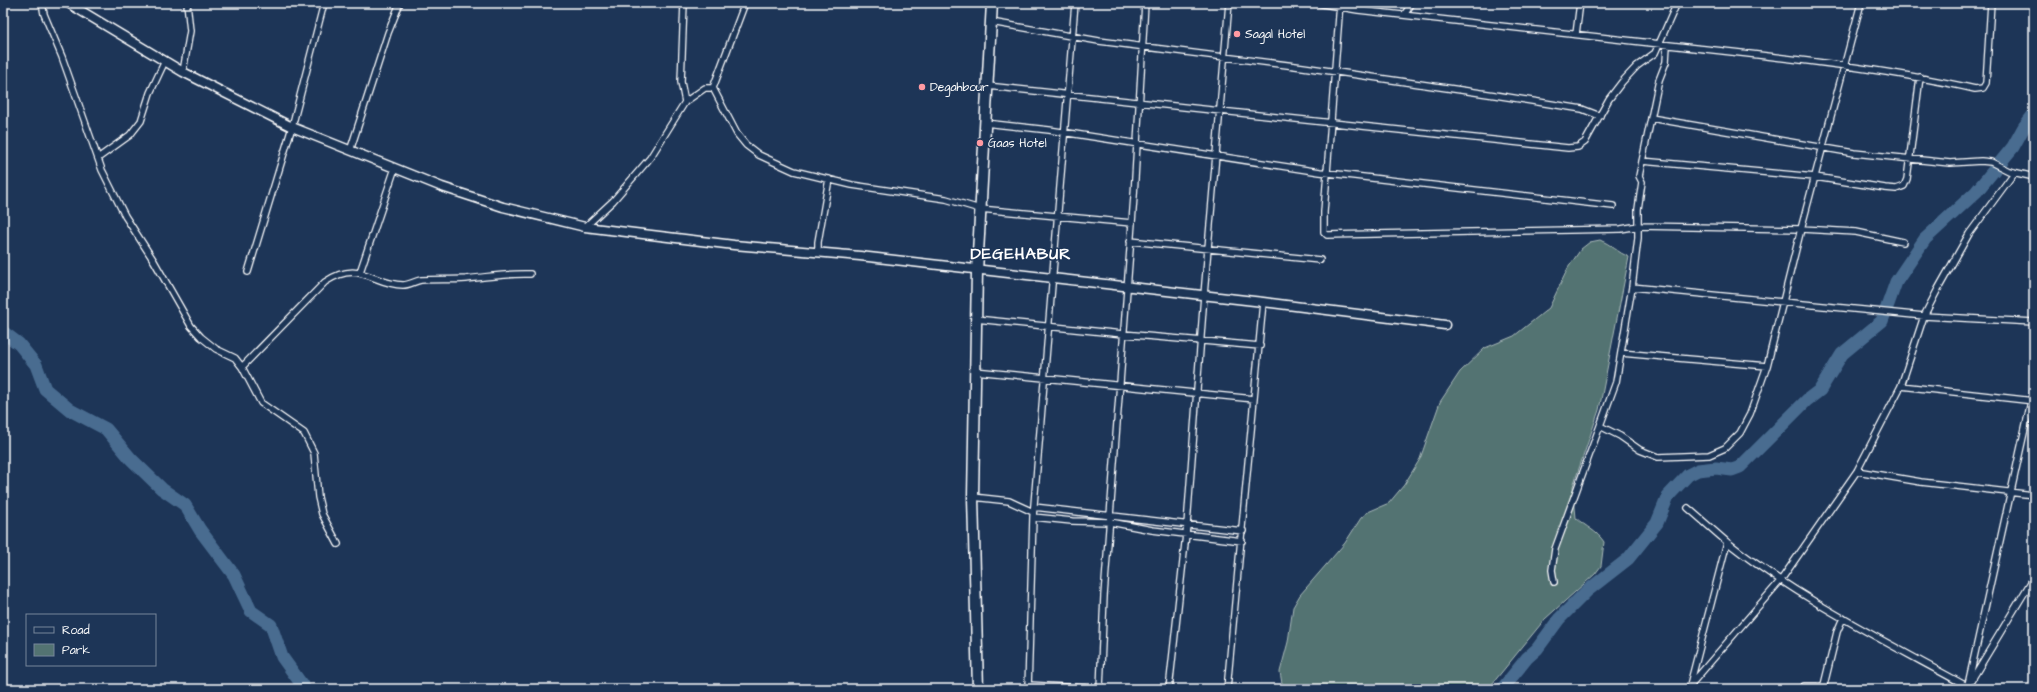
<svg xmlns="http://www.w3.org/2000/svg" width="2037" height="692" viewBox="0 0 2037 692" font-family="'Architects Daughter',sans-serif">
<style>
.green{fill:#537372;stroke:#a9b9b8}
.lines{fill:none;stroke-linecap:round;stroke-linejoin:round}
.river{stroke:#496c90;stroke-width:13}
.street-casing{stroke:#fff;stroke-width:8}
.secondary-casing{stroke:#fff;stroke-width:11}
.highway-casing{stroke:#fff;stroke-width:13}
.street{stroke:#1d3557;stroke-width:5.5}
.secondary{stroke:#1d3557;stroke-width:8}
.highway{stroke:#1d3557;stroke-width:10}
.poi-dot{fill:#ff9aa2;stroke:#1d3557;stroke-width:1.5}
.labels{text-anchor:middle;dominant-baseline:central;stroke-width:3;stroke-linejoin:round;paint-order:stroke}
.poi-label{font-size:12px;fill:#fff;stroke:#1d3557;text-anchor:start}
.district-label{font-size:16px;font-weight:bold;letter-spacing:1px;fill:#fff;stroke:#1d3557}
</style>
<rect width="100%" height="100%" fill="#1d3557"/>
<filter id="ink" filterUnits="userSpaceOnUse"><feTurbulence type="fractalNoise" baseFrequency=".025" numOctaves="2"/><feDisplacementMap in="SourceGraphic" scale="8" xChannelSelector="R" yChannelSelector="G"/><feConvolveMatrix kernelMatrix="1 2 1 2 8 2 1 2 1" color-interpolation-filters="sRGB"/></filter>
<g filter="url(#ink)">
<!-- green -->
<path class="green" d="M 1600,240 C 1611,244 1618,253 1629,257 L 1599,410 L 1573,486 L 1576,518 C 1586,527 1597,531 1604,542 L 1601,566 L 1595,574 L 1545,619 L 1488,689 L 1283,689 L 1280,672 L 1288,642 L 1293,607 L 1300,595 L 1345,543 L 1361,518 L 1368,512 L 1389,503 L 1404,485 L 1420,459 L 1440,402 L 1460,372 L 1485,348 L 1514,336 L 1549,308 L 1568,268 L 1581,249 L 1590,242 Z"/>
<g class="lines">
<!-- river -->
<path class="river" d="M 3,332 L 19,344 L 36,365 L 45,389 L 70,410 L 106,429 L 131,459 L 162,489 L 185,505 L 200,530 L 234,575 L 251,611 L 271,625 L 282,657 L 305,689
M 1502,689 L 1527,658 L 1537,649 L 1559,619 L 1587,591 L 1628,559 L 1657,523 L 1668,496 L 1688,475 L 1698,470 L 1716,468 L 1732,470 L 1740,467 L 1807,400 L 1820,390 L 1842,354 L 1882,321 L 1896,282 L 1925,239 L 1976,192 L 2013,147 L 2024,127 L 2034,114"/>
<!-- street casing -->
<g class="street-casing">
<path id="street" d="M 42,3 L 44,14 L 62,57 L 102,170 L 125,216 L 154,261 L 191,326 L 201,337 L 216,349 L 235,358 L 242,367 L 261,403 L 304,433 L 314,453 L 318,497 L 322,514 L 338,544
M 684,3 L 681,82 L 685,102
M 1317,3 L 1358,10 C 1465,22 1571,34 1678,46 C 1777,57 1877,67 1975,89 L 1983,88 L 1986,83 L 1991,3
M 1340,3 L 1324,212 L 1324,232 L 1327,235 L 1621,229 L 1638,226 L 1801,229 L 1856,232 L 1903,242
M 1404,15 L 1412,3
M 991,22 L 1099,41 L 1303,67 L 1495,95 L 1582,109 L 1600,116
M 1576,34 L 1580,3
M 183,72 L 190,31 L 187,3
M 987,86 L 1568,148 L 1578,147 L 1585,142 L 1609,99 L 1622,82 L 1637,66 L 1655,53 L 1677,3
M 713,88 L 737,134 L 746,145 L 759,155 L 794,171 L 852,185 L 946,199 L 980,209 L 1132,223
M 713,88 L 745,3
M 1651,118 L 1854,153 L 1950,163 L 1981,161 L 1991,162 L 2009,171 L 2034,177
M 985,123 L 1049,130 L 1320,172 L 1613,206
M 350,151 L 388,33 L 400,3
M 98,158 L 130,135 L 141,121 L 150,93 L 165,61
M 1642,161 L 1815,177 L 1885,188 L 1896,189 L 1904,186 L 1907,179 L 1920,77
M 585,227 L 613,201 L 650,158 L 685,102 L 705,88 L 713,88
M 1130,241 L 1320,260
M 818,252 L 818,242 L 829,179
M 248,272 L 292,127 L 324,3
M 360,272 L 395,168
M 1632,287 L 1924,316 L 2034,322
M 976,319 L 1123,334 L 1260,346
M 1621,353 L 1767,366
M 242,367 L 325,282 C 360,259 371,284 403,285 C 409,285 415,281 421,280 C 436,279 451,280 466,279 C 488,277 508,273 530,274
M 975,371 L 1254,399
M 1901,386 L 2034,401
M 1600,426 L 1620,436 L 1640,450 L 1658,457 L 1709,455 L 1725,448 L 1740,433 L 1750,414 L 1767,366 L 1801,229 L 1861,3
M 1857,471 L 1921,482 L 2034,495
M 973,497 L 1009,501 L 1033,512
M 1034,507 L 1243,531
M 1688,508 C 1701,519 1714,531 1727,542 C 1802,601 1889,643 1972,689
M 1033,517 L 1072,521 L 1110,522 L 1152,530 L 1242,541
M 1554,582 L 1552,570 L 1555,549 L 1616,382 L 1632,287 L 1638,238 L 1638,209 L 1642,182 L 1639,176 L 1659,80 L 1666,62 L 1667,45
M 1971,681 L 2034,577
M 1028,685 L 1100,689
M 1690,685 L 1727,542
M 1028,689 L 1033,517 L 1075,3
M 1100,689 L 1104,596 L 1134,196 L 1145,3
M 1169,689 L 1187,525 L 1204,295 L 1229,3
M 1227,689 L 1263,302
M 1687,689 L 1781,580 L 1857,471 L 1901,386 L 1924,316 L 1938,289 L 1969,234 L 2014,173
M 1800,689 L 1804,686 L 1824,686
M 1823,689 L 1837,632 L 1843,618
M 1967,689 L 2034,388"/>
</g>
<!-- secondary casing -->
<g class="secondary-casing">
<path id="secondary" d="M 68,3 L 183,72 L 292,127 L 442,187 L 503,207 L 585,227 L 734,245 L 860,256 L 1263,302 L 1445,325"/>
</g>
<!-- highway casing -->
<g class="highway-casing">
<path id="highway" d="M 978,689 L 973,497 L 977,271 L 992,3"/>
</g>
<!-- street -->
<use href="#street" class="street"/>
<!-- secondary -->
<use href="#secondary" class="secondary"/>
<!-- highway -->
<use href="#highway" class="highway"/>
</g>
</g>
<!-- markers -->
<g class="poi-dot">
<circle cx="1237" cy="34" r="4"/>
<circle cx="922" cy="87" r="4"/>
<circle cx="980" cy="143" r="4"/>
</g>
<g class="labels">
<!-- poi labels -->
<g class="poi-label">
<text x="1245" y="34">Sagal Hotel</text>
<text x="930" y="87">Degahbour</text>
<text x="988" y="143">Gaas Hotel</text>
</g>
<!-- district labels -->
<g class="district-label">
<text x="1021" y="254">DEGEHABUR</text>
</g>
</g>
<!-- margin -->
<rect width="2037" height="692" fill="none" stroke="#1d3557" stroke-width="16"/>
<rect x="8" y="8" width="2021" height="676" fill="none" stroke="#fff" stroke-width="1.5" filter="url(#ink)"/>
<!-- legend -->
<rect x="26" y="614" width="130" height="52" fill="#1d3557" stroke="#77869a"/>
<rect x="34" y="627" width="20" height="6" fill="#1d3557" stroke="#77869a"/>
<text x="62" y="634" font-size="12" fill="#ffffff">Road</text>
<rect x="34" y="644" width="20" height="12" fill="#537372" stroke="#77869a"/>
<text x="62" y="654" font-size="12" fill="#ffffff">Park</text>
</svg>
